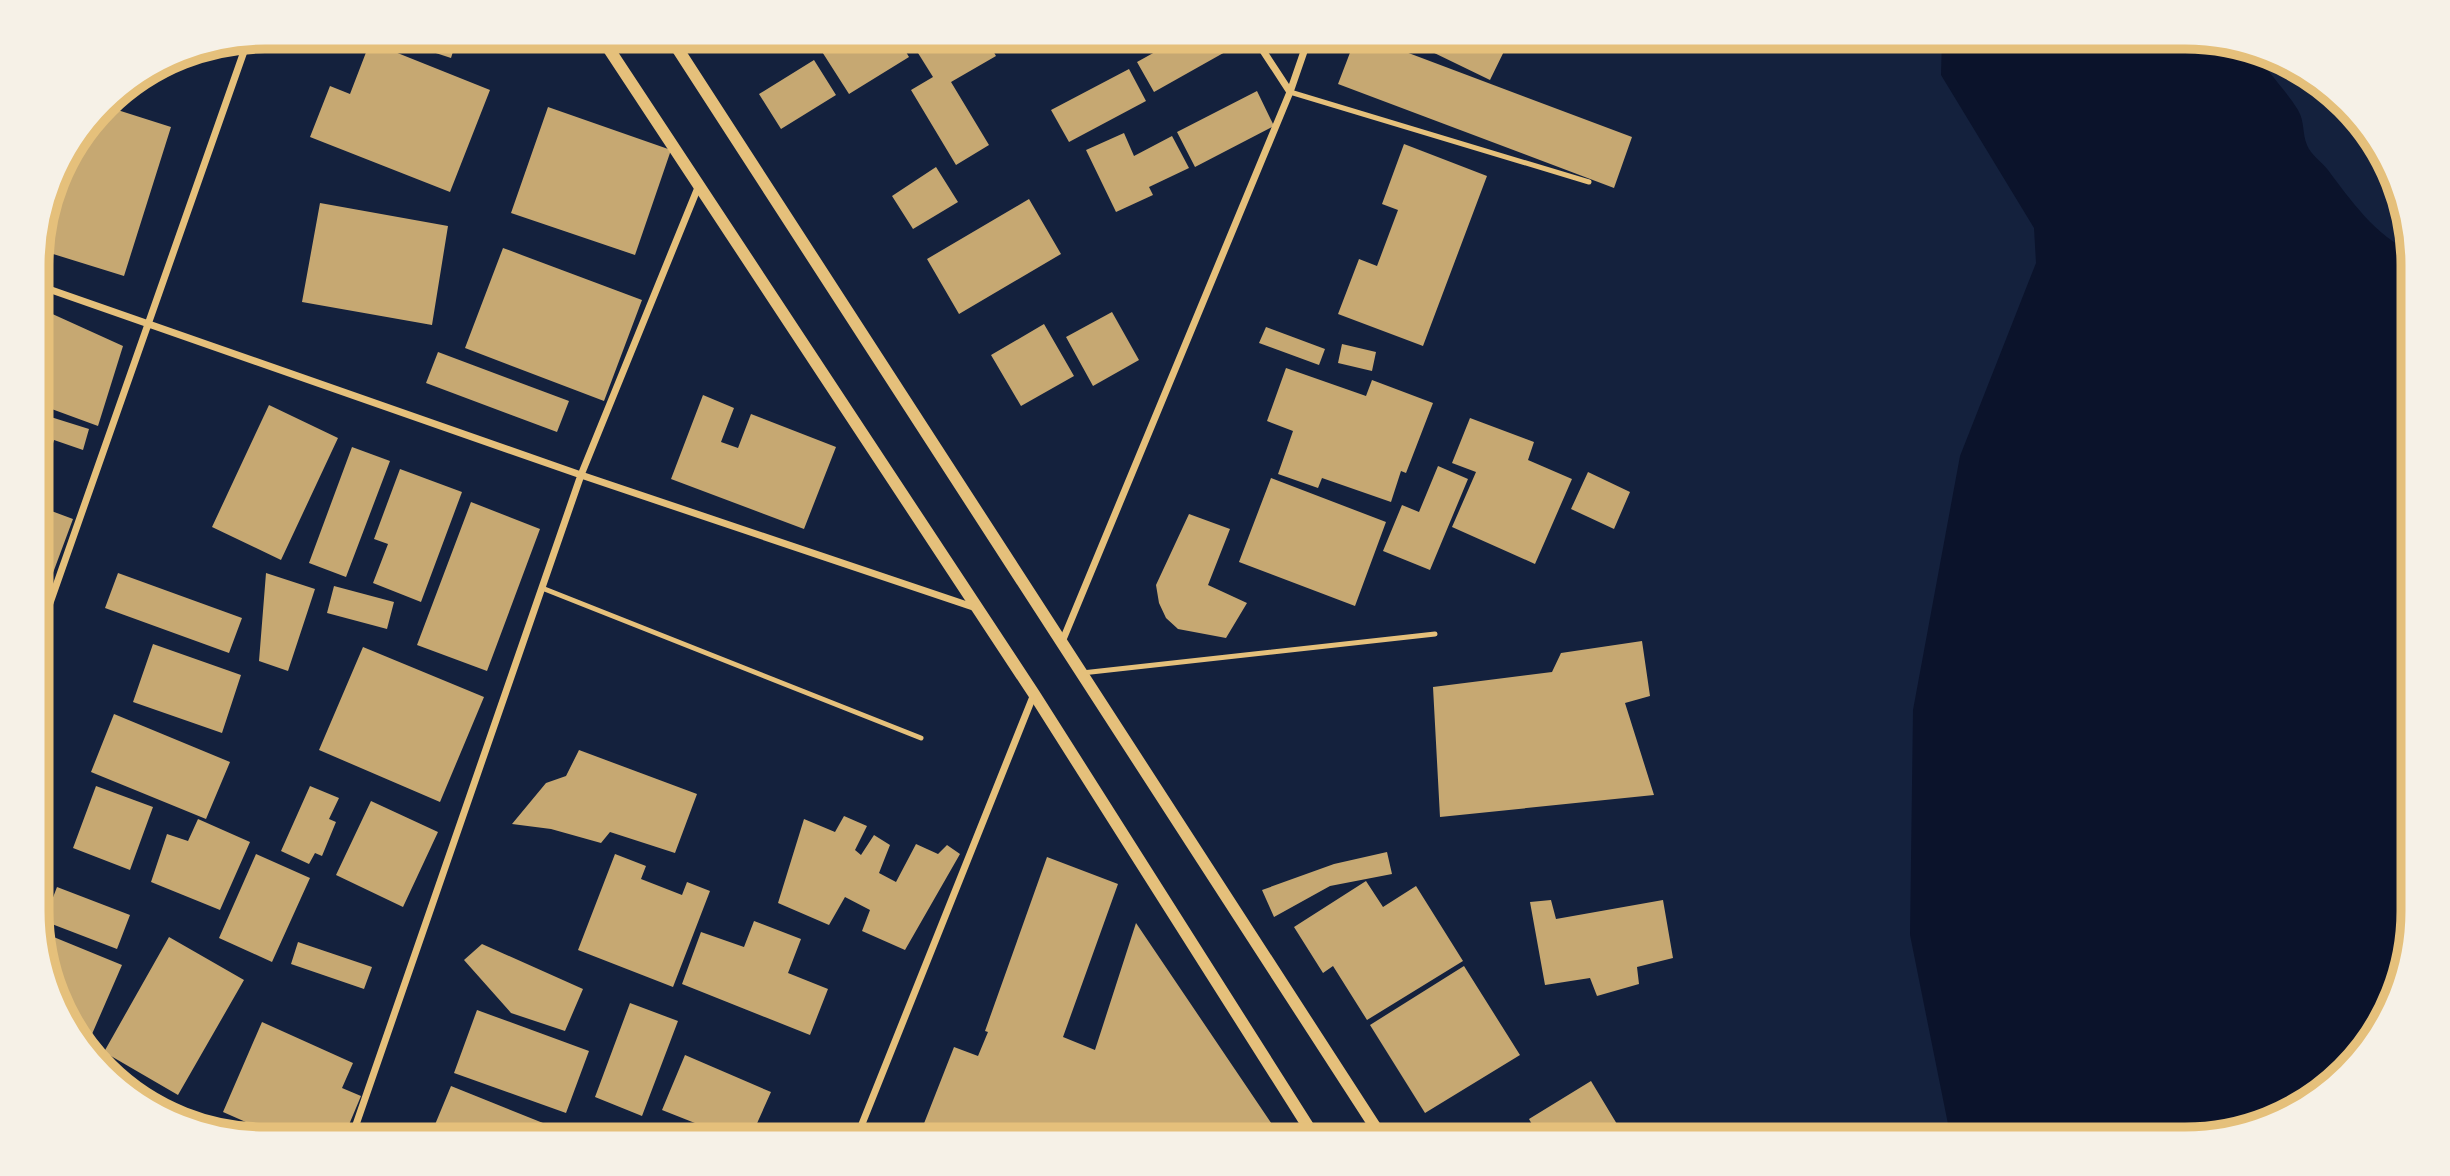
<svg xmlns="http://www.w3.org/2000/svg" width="2450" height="1176" viewBox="0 0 2450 1176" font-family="'Fira Sans',sans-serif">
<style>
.water{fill:#0b132b}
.building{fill:#c6a872}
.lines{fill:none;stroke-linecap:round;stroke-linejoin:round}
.service{stroke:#e5c07b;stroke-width:5}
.minor{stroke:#e5c07b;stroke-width:7}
.tertiary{stroke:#e5c07b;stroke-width:12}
.rim{fill:none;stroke:#e5c07b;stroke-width:9}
</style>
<rect width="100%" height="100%" fill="#14213d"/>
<!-- water -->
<path class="water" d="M 1942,37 L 2185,37 L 2257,53 C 2268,74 2286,90 2298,110 C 2305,122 2302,133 2307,145 C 2310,154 2322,162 2328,170 C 2349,198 2377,238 2411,251 L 2413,912 L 2390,1012 L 2312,1101 L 2200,1139 L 1951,1139 L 1910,935 L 1913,710 L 1960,456 L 2036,263 L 2034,228 L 1941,75 Z"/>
<!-- building -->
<path class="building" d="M 387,37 L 451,37 L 457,39 L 451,58 Z
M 836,37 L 897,37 L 909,57 L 849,94 L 819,47 Z
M 908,37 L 985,37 L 996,56 L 951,82 L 989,145 L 956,165 L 911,90 L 933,77 Z
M 1182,37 L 1228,37 L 1234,47 L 1154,92 L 1137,62 Z
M 1356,37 L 1366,37 L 1632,137 L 1614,188 L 1338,84 Z
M 1430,37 L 1511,37 L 1490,80 L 1424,48 Z
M 1596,37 L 1626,37 L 1621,47 Z
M 370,42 L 490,90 L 450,192 L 310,137 L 330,86 L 350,94 Z
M 814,60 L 836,95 L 781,129 L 759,94 Z
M 1129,69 L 1146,101 L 1069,142 L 1051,110 Z
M 1257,91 L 1274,126 L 1195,167 L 1177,132 Z
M 105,106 L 171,127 L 124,276 L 37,249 L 60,164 Z
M 548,107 L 671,150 L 635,255 L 511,213 Z
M 1124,133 L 1134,156 L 1172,136 L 1189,168 L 1149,187 L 1153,195 L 1116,212 L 1086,150 Z
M 1404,144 L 1487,176 L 1423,346 L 1338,314 L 1359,259 L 1377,266 L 1398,210 L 1382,204 Z
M 936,167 L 958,202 L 913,229 L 892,196 Z
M 1029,199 L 1061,254 L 959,314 L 927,259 Z
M 320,203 L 448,226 L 432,325 L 302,302 Z
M 503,248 L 642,300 L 604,401 L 465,348 Z
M 37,307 L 123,346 L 98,426 L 38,404 Z
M 1112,312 L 1139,360 L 1093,386 L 1066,337 Z
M 1044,324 L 1074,376 L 1021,406 L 991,355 Z
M 1266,327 L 1325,349 L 1319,365 L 1259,343 Z
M 1342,344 L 1376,352 L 1372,371 L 1338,363 Z
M 438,352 L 569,401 L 557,432 L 426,383 Z
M 1286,368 L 1366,396 L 1372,380 L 1433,403 L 1406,473 L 1401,471 L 1391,502 L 1322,478 L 1318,488 L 1278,474 L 1293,431 L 1267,421 Z
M 703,395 L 734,408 L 721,442 L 738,448 L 751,414 L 836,447 L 804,529 L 671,479 Z
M 269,405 L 338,438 L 281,560 L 212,527 Z
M 38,413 L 89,429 L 83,450 L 54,440 L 43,478 L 38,477 Z
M 1470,418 L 1534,442 L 1528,460 L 1572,479 L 1535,564 L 1452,527 L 1476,472 L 1452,463 Z
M 352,447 L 390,461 L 346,577 L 309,563 Z
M 1438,466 L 1468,479 L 1430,570 L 1383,551 L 1402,505 L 1419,512 Z
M 400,469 L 462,492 L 421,602 L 373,583 L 388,544 L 374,539 Z
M 1588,472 L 1630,492 L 1614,529 L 1571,509 Z
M 1271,478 L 1386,522 L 1355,606 L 1239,562 Z
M 471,502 L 540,529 L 487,671 L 417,645 Z
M 38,506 L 73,519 L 47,589 L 38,586 Z
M 1189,514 L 1230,529 L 1208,585 L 1247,603 L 1226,638 L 1178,629 L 1166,618 L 1159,603 L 1156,585 Z
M 118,573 L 242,618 L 229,653 L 105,608 Z
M 266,573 L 315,589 L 288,671 L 259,661 Z
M 334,586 L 394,602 L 387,629 L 327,613 Z
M 1642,641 L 1650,696 L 1625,703 L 1654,795 L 1440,817 L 1433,687 L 1552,672 L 1561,653 Z
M 153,644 L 241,675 L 222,733 L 133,702 Z
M 363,647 L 484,697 L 440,802 L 319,750 Z
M 114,714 L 230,762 L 206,819 L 91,772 Z
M 579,750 L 697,794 L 675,853 L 610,832 L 601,843 L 551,829 L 512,824 L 546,783 L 566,776 Z
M 96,786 L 153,807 L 130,870 L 73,848 Z
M 310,786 L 339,798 L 329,819 L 336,822 L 322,856 L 315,853 L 309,864 L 281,851 Z
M 371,801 L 438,832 L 403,907 L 336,875 Z
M 844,816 L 867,826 L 855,850 L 861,855 L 874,835 L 890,845 L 879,873 L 896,882 L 916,844 L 938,854 L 947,845 L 960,854 L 905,950 L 862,931 L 870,910 L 845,897 L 829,925 L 778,903 L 804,819 L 835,832 Z
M 198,819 L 250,842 L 220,910 L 151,882 L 167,834 L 188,841 Z
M 1387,852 L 1392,874 L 1330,886 L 1274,917 L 1262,890 L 1334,864 Z
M 256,854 L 310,878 L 272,962 L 219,938 Z
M 615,854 L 646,866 L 641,879 L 682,895 L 687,882 L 710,891 L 673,987 L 578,950 Z
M 1047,857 L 1118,884 L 1063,1037 L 1095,1050 L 1136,923 L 1282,1139 L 953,1139 L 923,1126 L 954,1047 L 978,1056 L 988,1032 L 985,1031 Z
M 1366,881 L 1383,907 L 1416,886 L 1463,961 L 1367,1020 L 1333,966 L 1323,973 L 1294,927 Z
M 57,887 L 130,915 L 117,949 L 44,921 Z
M 1551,900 L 1556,919 L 1663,900 L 1673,958 L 1637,967 L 1639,984 L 1597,996 L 1590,978 L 1545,985 L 1530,902 Z
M 754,921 L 801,939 L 788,973 L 828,989 L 810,1035 L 682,984 L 701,932 L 744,947 Z
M 39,931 L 122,965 L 89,1041 L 78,1037 L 39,942 Z
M 169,937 L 244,980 L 178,1095 L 104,1052 Z
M 298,942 L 372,967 L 364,989 L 291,964 Z
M 482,944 L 583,989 L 565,1031 L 511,1013 L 464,960 Z
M 1464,966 L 1520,1055 L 1425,1113 L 1370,1025 Z
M 630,1003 L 678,1021 L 642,1116 L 595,1097 Z
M 477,1010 L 589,1051 L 566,1113 L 454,1073 Z
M 262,1022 L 353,1063 L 342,1088 L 361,1096 L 343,1139 L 284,1139 L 223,1112 Z
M 685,1055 L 771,1092 L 754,1130 L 770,1137 L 769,1139 L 700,1139 L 705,1127 L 662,1110 Z
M 1591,1081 L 1626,1139 L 1540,1139 L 1529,1119 Z
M 451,1086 L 558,1129 L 554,1139 L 429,1139 Z"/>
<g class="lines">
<!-- service -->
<path class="service" d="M 1290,92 L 1589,182
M 542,588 L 921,738
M 1082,673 L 1435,634"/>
<!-- minor -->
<path class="minor" d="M 1254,37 L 1290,92
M 37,285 L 581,475 L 976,608
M 38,637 L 248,40
M 1062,642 L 1290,92 L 1309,37
M 351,1139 L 581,475 L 699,185
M 856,1139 L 1034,694"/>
<!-- tertiary -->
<path class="tertiary" d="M 601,37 L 1034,694 L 1316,1139
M 670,37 L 1383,1139"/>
</g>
<!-- crop -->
<path d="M0 0H2450V1176H0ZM265 49H2185A216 216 0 0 1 2401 265V911A216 216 0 0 1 2185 1127H265A216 216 0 0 1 49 911V265A216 216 0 0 1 265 49Z" fill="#f6f1e7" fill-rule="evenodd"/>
<path class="rim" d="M265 49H2185A216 216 0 0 1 2401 265V911A216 216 0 0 1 2185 1127H265A216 216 0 0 1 49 911V265A216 216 0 0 1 265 49Z"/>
</svg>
